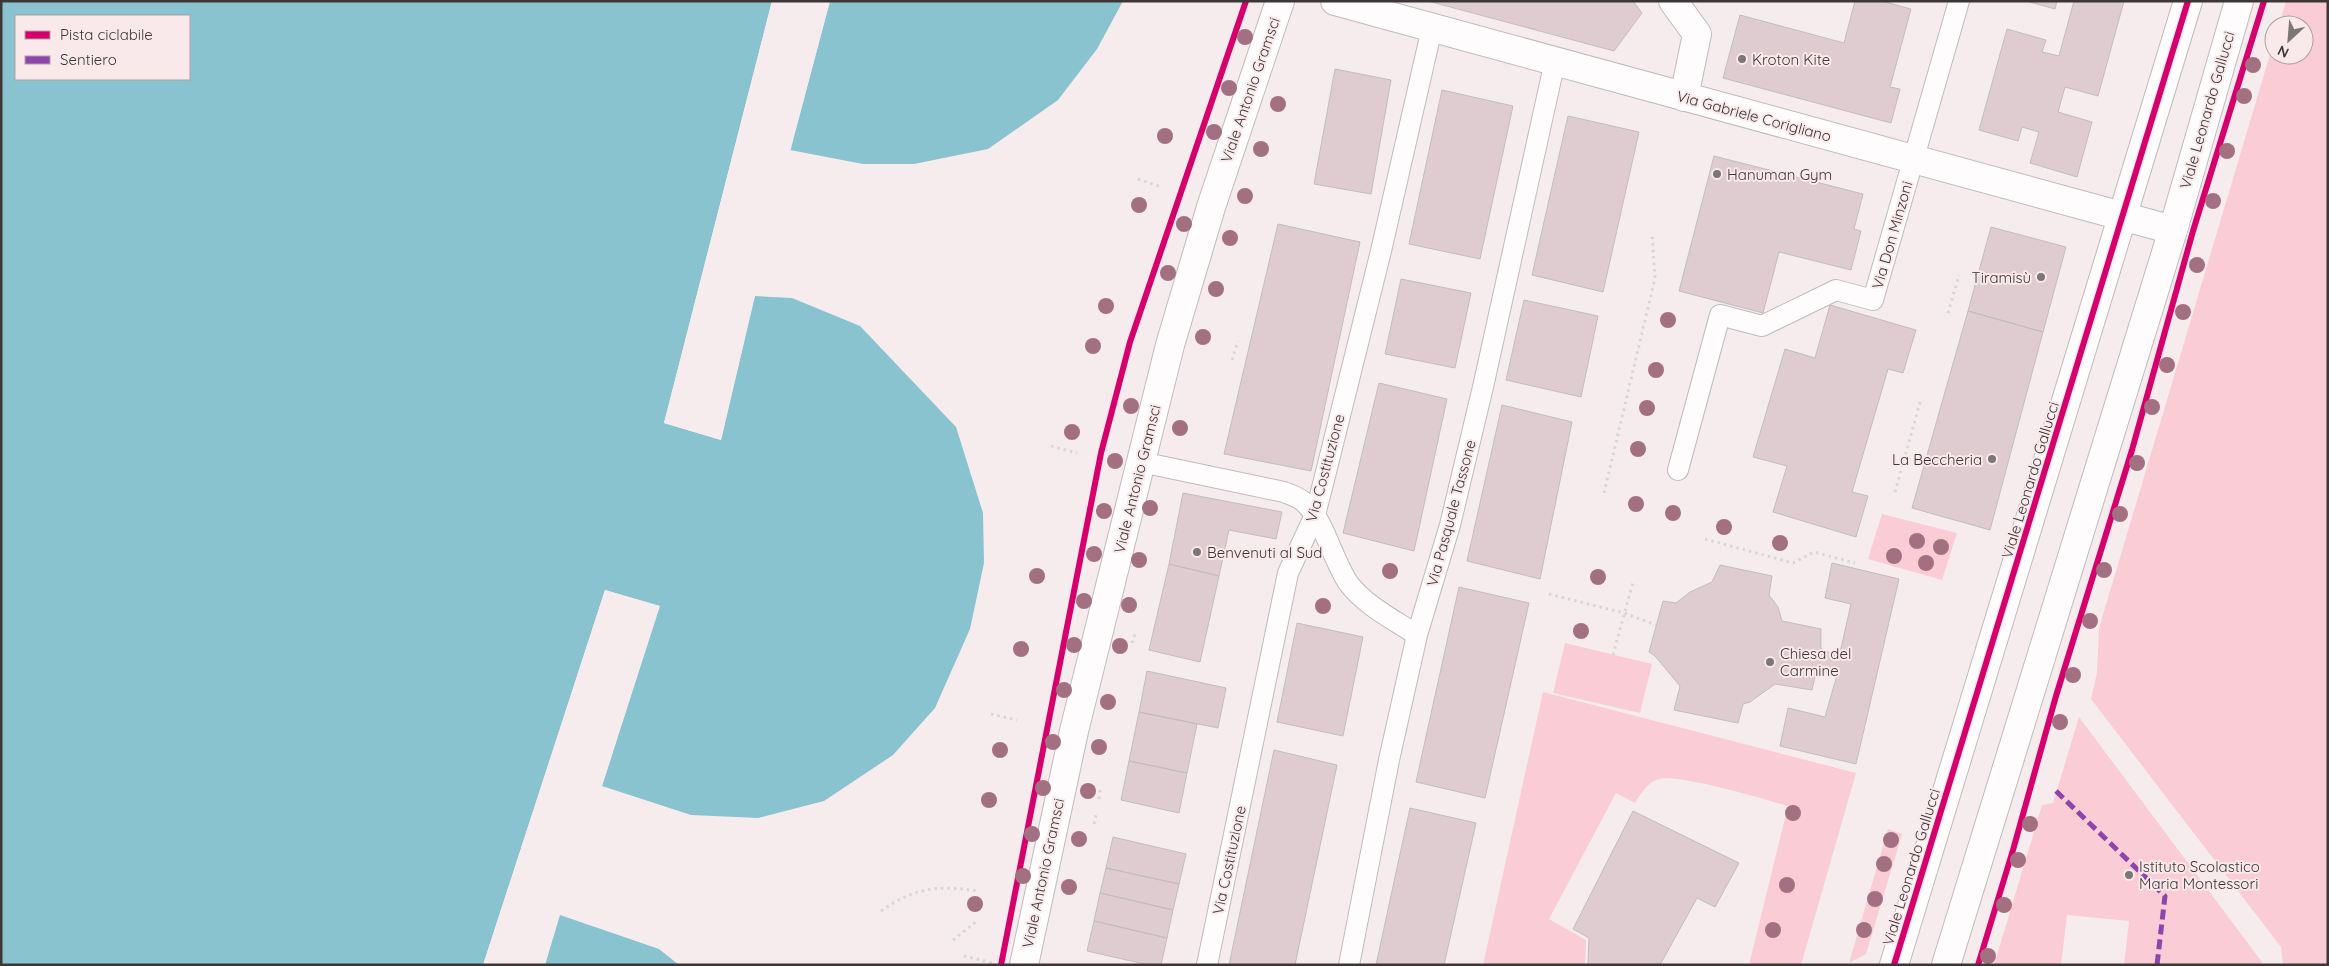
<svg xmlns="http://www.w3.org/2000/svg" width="2329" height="966" viewBox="0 0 2329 966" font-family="Quicksand,sans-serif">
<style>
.green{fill:#facdd6}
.water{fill:#89c3cf;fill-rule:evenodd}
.pier{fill:#f6ecee}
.building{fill:#deccd0;stroke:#c3bcbd}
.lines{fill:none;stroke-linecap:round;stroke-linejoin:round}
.lane-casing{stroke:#c1babb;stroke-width:22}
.street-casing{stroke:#c1babb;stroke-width:30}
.secondary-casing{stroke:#c1babb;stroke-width:30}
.path{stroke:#d9d6d6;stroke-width:3;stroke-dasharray:2.5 4;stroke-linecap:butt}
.lane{stroke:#fefcfc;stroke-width:20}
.street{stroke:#fefcfc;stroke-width:28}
.secondary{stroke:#fefcfc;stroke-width:28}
.quiet{stroke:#8e44ad;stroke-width:5;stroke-dasharray:10 5;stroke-linecap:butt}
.cycleway-casing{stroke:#f9e9eb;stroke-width:9}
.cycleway{stroke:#d6006c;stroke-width:6}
.tree{fill:#a37082}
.poi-dot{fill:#7d7677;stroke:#f9e9eb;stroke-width:2}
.labels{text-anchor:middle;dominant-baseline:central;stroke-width:4;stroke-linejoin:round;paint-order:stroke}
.poi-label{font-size:15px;fill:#3c3637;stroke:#f9e9eb;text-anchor:start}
.street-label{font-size:15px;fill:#3c3637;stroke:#f9e9eb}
</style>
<rect width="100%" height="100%" fill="#f6ecee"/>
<!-- green -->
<path class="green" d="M 2286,1 L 2328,1 L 2328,965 L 2283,965 L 2281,947 L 2091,699 L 2097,673 L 2099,628 L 2274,41 L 2274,55 L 2304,55 L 2304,25 L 2279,25 Z
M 1882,514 L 1957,533 L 1942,580 L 1868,559 Z
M 1565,643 L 1652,664 L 1640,713 L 1553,693 Z
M 1543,692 L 1856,773 L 1801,965 L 1749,965 L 1788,806 C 1766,800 1672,771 1656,780 C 1646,785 1641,793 1635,803 L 1616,793 L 1549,919 L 1586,940 L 1585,965 L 1483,965 Z
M 2079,717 L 2262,962 L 2262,965 L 2124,965 L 2129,921 L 2067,915 L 2061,965 L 1994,965 L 2042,805 L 2053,803 Z
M 1888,829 L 1902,834 L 1866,954 L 1849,963 Z"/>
<!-- water -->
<path class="water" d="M 1,1 L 772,1 L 664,423 L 721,440 L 755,296 L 792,298 L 860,326 L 956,427 L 983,513 L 984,563 L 970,629 L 935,708 L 893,755 L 824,801 L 758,818 L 691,815 L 602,786 L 659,606 L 605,590 L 483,965 L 1,965 ZM 16,16 L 189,16 L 189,79 L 16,79 Z
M 830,1 L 1123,1 L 1097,49 L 1058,100 L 988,149 L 914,164 L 863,164 L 790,150 Z
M 560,915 L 659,949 L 679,965 L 545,965 Z"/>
<!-- pier -->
<path class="pier" d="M 772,1 L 774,2 L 667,421 L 719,437 L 752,295 L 755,294 L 721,440 L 664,423 Z
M 828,1 L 830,1 L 790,152 L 788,149 Z
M 605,590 L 660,606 L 602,786 L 602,788 L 600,786 L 656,608 L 606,593 L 485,965 L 483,965 Z"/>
<!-- building -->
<path class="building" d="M 1428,1 L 1633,1 L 1642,13 L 1614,51 Z
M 1855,1 L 1882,1 L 1911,9 L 1890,87 L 1900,89 L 1891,123 L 1723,78 L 1740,15 L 1844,43 Z
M 2026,1 L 2057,1 L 2055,9 Z
M 2074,1 L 2124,1 L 2098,96 L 2065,87 L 2058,112 L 2092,122 L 2077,177 L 2030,163 L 2039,132 L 2022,127 L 2018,141 L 1979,130 L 2007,29 L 2046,40 L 2042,52 L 2059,56 Z
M 1335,69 L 1391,80 L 1371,194 L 1314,184 Z
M 1442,90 L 1513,106 L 1480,259 L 1409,244 Z
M 1568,116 L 1639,132 L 1603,292 L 1532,275 Z
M 1714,156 L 1863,194 L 1854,229 L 1861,231 L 1851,270 L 1779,252 L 1763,313 L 1679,291 Z
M 1278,224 L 1360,242 L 1311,471 L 1224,454 Z
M 1991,227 L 2066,247 L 2043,332 L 1968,311 Z
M 1401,279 L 1471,293 L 1455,368 L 1385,354 Z
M 1524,300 L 1598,316 L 1581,397 L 1506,380 Z
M 1830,305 L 1916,330 L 1903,373 L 1888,369 L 1852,492 L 1868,496 L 1856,537 L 1773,512 L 1787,466 L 1753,457 L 1785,349 L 1815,358 Z
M 1968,311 L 2043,332 L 1990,530 L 1912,508 Z
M 1379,383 L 1447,399 L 1414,551 L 1343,533 Z
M 1502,405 L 1572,422 L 1540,579 L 1467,561 Z
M 1183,493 L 1282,512 L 1276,539 L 1229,530 L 1219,576 L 1169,564 Z
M 1832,563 L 1899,579 L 1856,764 L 1780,746 L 1788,708 L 1825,717 L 1837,675 L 1817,668 L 1812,690 L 1775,684 L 1750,702 L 1743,704 L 1738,723 L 1674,710 L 1680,686 L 1655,656 L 1649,652 L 1663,601 L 1676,603 L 1690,592 L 1712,582 L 1720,565 L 1772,576 L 1769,595 L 1778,607 L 1782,621 L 1821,629 L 1821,649 L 1839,657 L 1851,604 L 1825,598 Z
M 1169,564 L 1219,576 L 1200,662 L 1149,650 Z
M 1459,587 L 1529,603 L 1485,798 L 1416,782 Z
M 1297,623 L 1363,637 L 1343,736 L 1277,722 Z
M 1147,671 L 1226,688 L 1218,728 L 1139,712 Z
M 1139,712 L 1197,724 L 1187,773 L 1129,761 Z
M 1274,750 L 1337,765 L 1295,965 L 1229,965 Z
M 1129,761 L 1187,773 L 1179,813 L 1121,800 Z
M 1410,808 L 1476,823 L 1444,965 L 1376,965 Z
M 1633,811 L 1739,863 L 1715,907 L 1697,898 L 1660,965 L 1588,965 L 1589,938 L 1573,929 Z
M 1113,837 L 1186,854 L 1179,884 L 1106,868 Z
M 1106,868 L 1179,884 L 1173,910 L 1100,893 Z
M 1100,893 L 1173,910 L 1167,938 L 1094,921 Z
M 1094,921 L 1167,938 L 1161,965 L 1149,965 L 1087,951 Z"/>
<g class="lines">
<!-- lane casing -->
<g class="lane-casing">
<path id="lane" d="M 1141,462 L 1284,492 C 1291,495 1299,497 1305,503 C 1324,520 1333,561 1349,584 C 1366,606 1394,620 1417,635
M 1678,470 L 1720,315 L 1762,326 L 1836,290 L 1873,300 L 1959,1
M 1207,965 L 1288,573 L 1315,515 L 1324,480 L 1381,251 L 1432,28
M 1349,965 L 1389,760 L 1417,635 L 1450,525 L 1483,387 L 1555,61"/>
</g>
<!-- street casing -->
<g class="street-casing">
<path id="street" d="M 1335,1 L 2173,230
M 1673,1 L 1697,34 L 1684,97
M 1024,965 L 1074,731 L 1170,345 L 1211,207 L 1280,1"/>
</g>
<!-- secondary casing -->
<g class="secondary-casing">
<path id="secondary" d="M 1894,965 L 2188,1
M 1946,965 L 2173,230 L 2239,1"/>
</g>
<!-- path -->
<path class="path" d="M 1138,179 L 1161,187
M 1948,313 L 1959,275
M 1232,360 L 1238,341
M 1051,446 L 1077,453
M 1895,492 L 1921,399
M 1604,493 L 1655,278 L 1652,234
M 1705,539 L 1793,563 L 1814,552 L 1855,563
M 1549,594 L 1624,613 L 1656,625
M 1132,643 L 1135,634
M 1613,655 L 1633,582
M 991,714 L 1017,720
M 1099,799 L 1100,790
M 1094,824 L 1096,814
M 881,911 C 915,887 939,885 979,891
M 953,940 L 977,921
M 964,956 L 993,963"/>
<!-- lane -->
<use href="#lane" class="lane"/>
<!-- street -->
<use href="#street" class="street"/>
<!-- secondary -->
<use href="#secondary" class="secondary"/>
<!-- quiet -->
<path class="quiet" d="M 2056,791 L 2165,896 L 2157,965"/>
<!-- cycleway casing -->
<g class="cycleway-casing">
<path id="cycleway" d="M 1001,965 L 1101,453 L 1130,342 L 1246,1
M 1894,965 L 2188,1
M 1978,965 L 2013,850 L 2056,696 L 2132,450 L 2193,231 L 2264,1"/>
</g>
<!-- cycleway -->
<use href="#cycleway" class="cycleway"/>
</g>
<!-- trees -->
<g class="tree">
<circle cx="1245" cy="37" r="8"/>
<circle cx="2253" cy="65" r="8"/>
<circle cx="1229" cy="88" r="8"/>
<circle cx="2244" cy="96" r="8"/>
<circle cx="1278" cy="104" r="8"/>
<circle cx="1214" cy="132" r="8"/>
<circle cx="1165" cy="136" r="8"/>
<circle cx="1261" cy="149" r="8"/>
<circle cx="2227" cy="151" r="8"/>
<circle cx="1245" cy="196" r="8"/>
<circle cx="2213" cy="201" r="8"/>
<circle cx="1139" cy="205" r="8"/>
<circle cx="1184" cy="224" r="8"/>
<circle cx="1230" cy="238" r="8"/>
<circle cx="2197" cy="265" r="8"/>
<circle cx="1168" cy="273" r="8"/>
<circle cx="1216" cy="289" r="8"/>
<circle cx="1106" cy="306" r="8"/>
<circle cx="2183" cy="312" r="8"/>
<circle cx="1668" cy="320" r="8"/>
<circle cx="1203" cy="337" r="8"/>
<circle cx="1093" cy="346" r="8"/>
<circle cx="2167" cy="365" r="8"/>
<circle cx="1656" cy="370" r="8"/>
<circle cx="1131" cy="406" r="8"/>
<circle cx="2152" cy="407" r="8"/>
<circle cx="1647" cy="408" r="8"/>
<circle cx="1180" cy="428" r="8"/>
<circle cx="1072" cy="432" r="8"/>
<circle cx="1638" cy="449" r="8"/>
<circle cx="1115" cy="461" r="8"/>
<circle cx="2137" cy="463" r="8"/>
<circle cx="1636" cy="504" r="8"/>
<circle cx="1150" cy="508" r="8"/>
<circle cx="1104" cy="511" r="8"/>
<circle cx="1673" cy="513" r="8"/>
<circle cx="2120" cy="514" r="8"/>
<circle cx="1724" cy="527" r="8"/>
<circle cx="1917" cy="541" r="8"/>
<circle cx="1780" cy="543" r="8"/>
<circle cx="1941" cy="547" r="8"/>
<circle cx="1094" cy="554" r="8"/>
<circle cx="1894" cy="556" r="8"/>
<circle cx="1139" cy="560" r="8"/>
<circle cx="1926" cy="563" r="8"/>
<circle cx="2104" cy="570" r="8"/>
<circle cx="1390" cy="571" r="8"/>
<circle cx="1037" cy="576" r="8"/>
<circle cx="1598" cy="577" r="8"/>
<circle cx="1084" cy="601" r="8"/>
<circle cx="1129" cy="605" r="8"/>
<circle cx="1323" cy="606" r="8"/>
<circle cx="2090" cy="621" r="8"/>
<circle cx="1581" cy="631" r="8"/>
<circle cx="1074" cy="645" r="8"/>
<circle cx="1120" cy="646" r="8"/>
<circle cx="1021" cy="649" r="8"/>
<circle cx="2073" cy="675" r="8"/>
<circle cx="1064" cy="690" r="8"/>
<circle cx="1108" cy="702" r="8"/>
<circle cx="2060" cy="722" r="8"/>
<circle cx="1053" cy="742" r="8"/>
<circle cx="1099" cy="747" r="8"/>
<circle cx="1000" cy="750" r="8"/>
<circle cx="1043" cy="788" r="8"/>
<circle cx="1088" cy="791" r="8"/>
<circle cx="989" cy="800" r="8"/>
<circle cx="1793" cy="813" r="8"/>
<circle cx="2030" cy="824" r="8"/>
<circle cx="1032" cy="834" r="8"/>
<circle cx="1079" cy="839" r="8"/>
<circle cx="1891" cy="840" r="8"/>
<circle cx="2018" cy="860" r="8"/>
<circle cx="1884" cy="864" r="8"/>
<circle cx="1023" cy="876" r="8"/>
<circle cx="1787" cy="885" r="8"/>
<circle cx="1069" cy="887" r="8"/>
<circle cx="1875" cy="899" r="8"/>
<circle cx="975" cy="904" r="8"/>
<circle cx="2004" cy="905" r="8"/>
<circle cx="1773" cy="930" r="8"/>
<circle cx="1864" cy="930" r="8"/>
<circle cx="1988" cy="956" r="8"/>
</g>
<!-- markers -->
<g class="poi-dot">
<circle cx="1742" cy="59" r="5"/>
<circle cx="1717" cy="174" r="5"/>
<circle cx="2041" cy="277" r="5"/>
<circle cx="1992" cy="459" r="5"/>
<circle cx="1197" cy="552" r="5"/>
<circle cx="1770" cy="662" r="5"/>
<circle cx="2129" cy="875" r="5"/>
</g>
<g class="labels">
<!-- poi labels -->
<g class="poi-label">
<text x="1752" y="59">Kroton Kite</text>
<text x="1727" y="174">Hanuman Gym</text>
<text x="2031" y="277" text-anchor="end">Tiramisù</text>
<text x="1982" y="459" text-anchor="end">La Beccheria</text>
<text x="1207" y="552">Benvenuti al Sud</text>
<text x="1780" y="653">Chiesa del<tspan x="1780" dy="17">Carmine</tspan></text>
<text x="2139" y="866">Istituto Scolastico<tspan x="2139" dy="17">Maria Montessori</tspan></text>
</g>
<!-- street labels -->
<g class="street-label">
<text transform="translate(1250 90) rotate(-71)">Viale Antonio Gramsci</text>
<text transform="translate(2207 110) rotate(-74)">Viale Leonardo Gallucci</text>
<text transform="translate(1754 116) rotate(15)">Via Gabriele Corigliano</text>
<text transform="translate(1892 235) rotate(-74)">Via Don Minzoni</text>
<text transform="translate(1325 468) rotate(-75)">Via Costituzione</text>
<text transform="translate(1137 479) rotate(-76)">Viale Antonio Gramsci</text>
<text transform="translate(2030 480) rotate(-73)">Viale Leonardo Gallucci</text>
<text transform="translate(1451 513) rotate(-75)">Via Pasquale Tassone</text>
<text transform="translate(1229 860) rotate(-78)">Via Costituzione</text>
<text transform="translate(1911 867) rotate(-73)">Viale Leonardo Gallucci</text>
<text transform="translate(1043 873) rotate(-78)">Viale Antonio Gramsci</text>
</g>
</g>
<!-- border -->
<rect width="2329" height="966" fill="none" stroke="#3c3637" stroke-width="5"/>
<!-- legend -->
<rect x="15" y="15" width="175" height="65" fill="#f9e9eb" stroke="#ada1a3"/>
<rect x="25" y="31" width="25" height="8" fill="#d6006c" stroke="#ada1a3"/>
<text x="60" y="40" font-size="15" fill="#3c3637">Pista ciclabile</text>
<rect x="25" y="56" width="25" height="8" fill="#8e44ad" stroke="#ada1a3"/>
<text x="60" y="65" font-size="15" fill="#3c3637">Sentiero</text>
<!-- north arrow -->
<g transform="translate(2289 40) rotate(206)"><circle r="24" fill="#f9e9eb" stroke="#ada1a3"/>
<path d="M0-4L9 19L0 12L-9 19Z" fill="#7d7677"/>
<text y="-8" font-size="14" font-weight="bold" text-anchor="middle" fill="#3c3637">N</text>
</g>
</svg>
